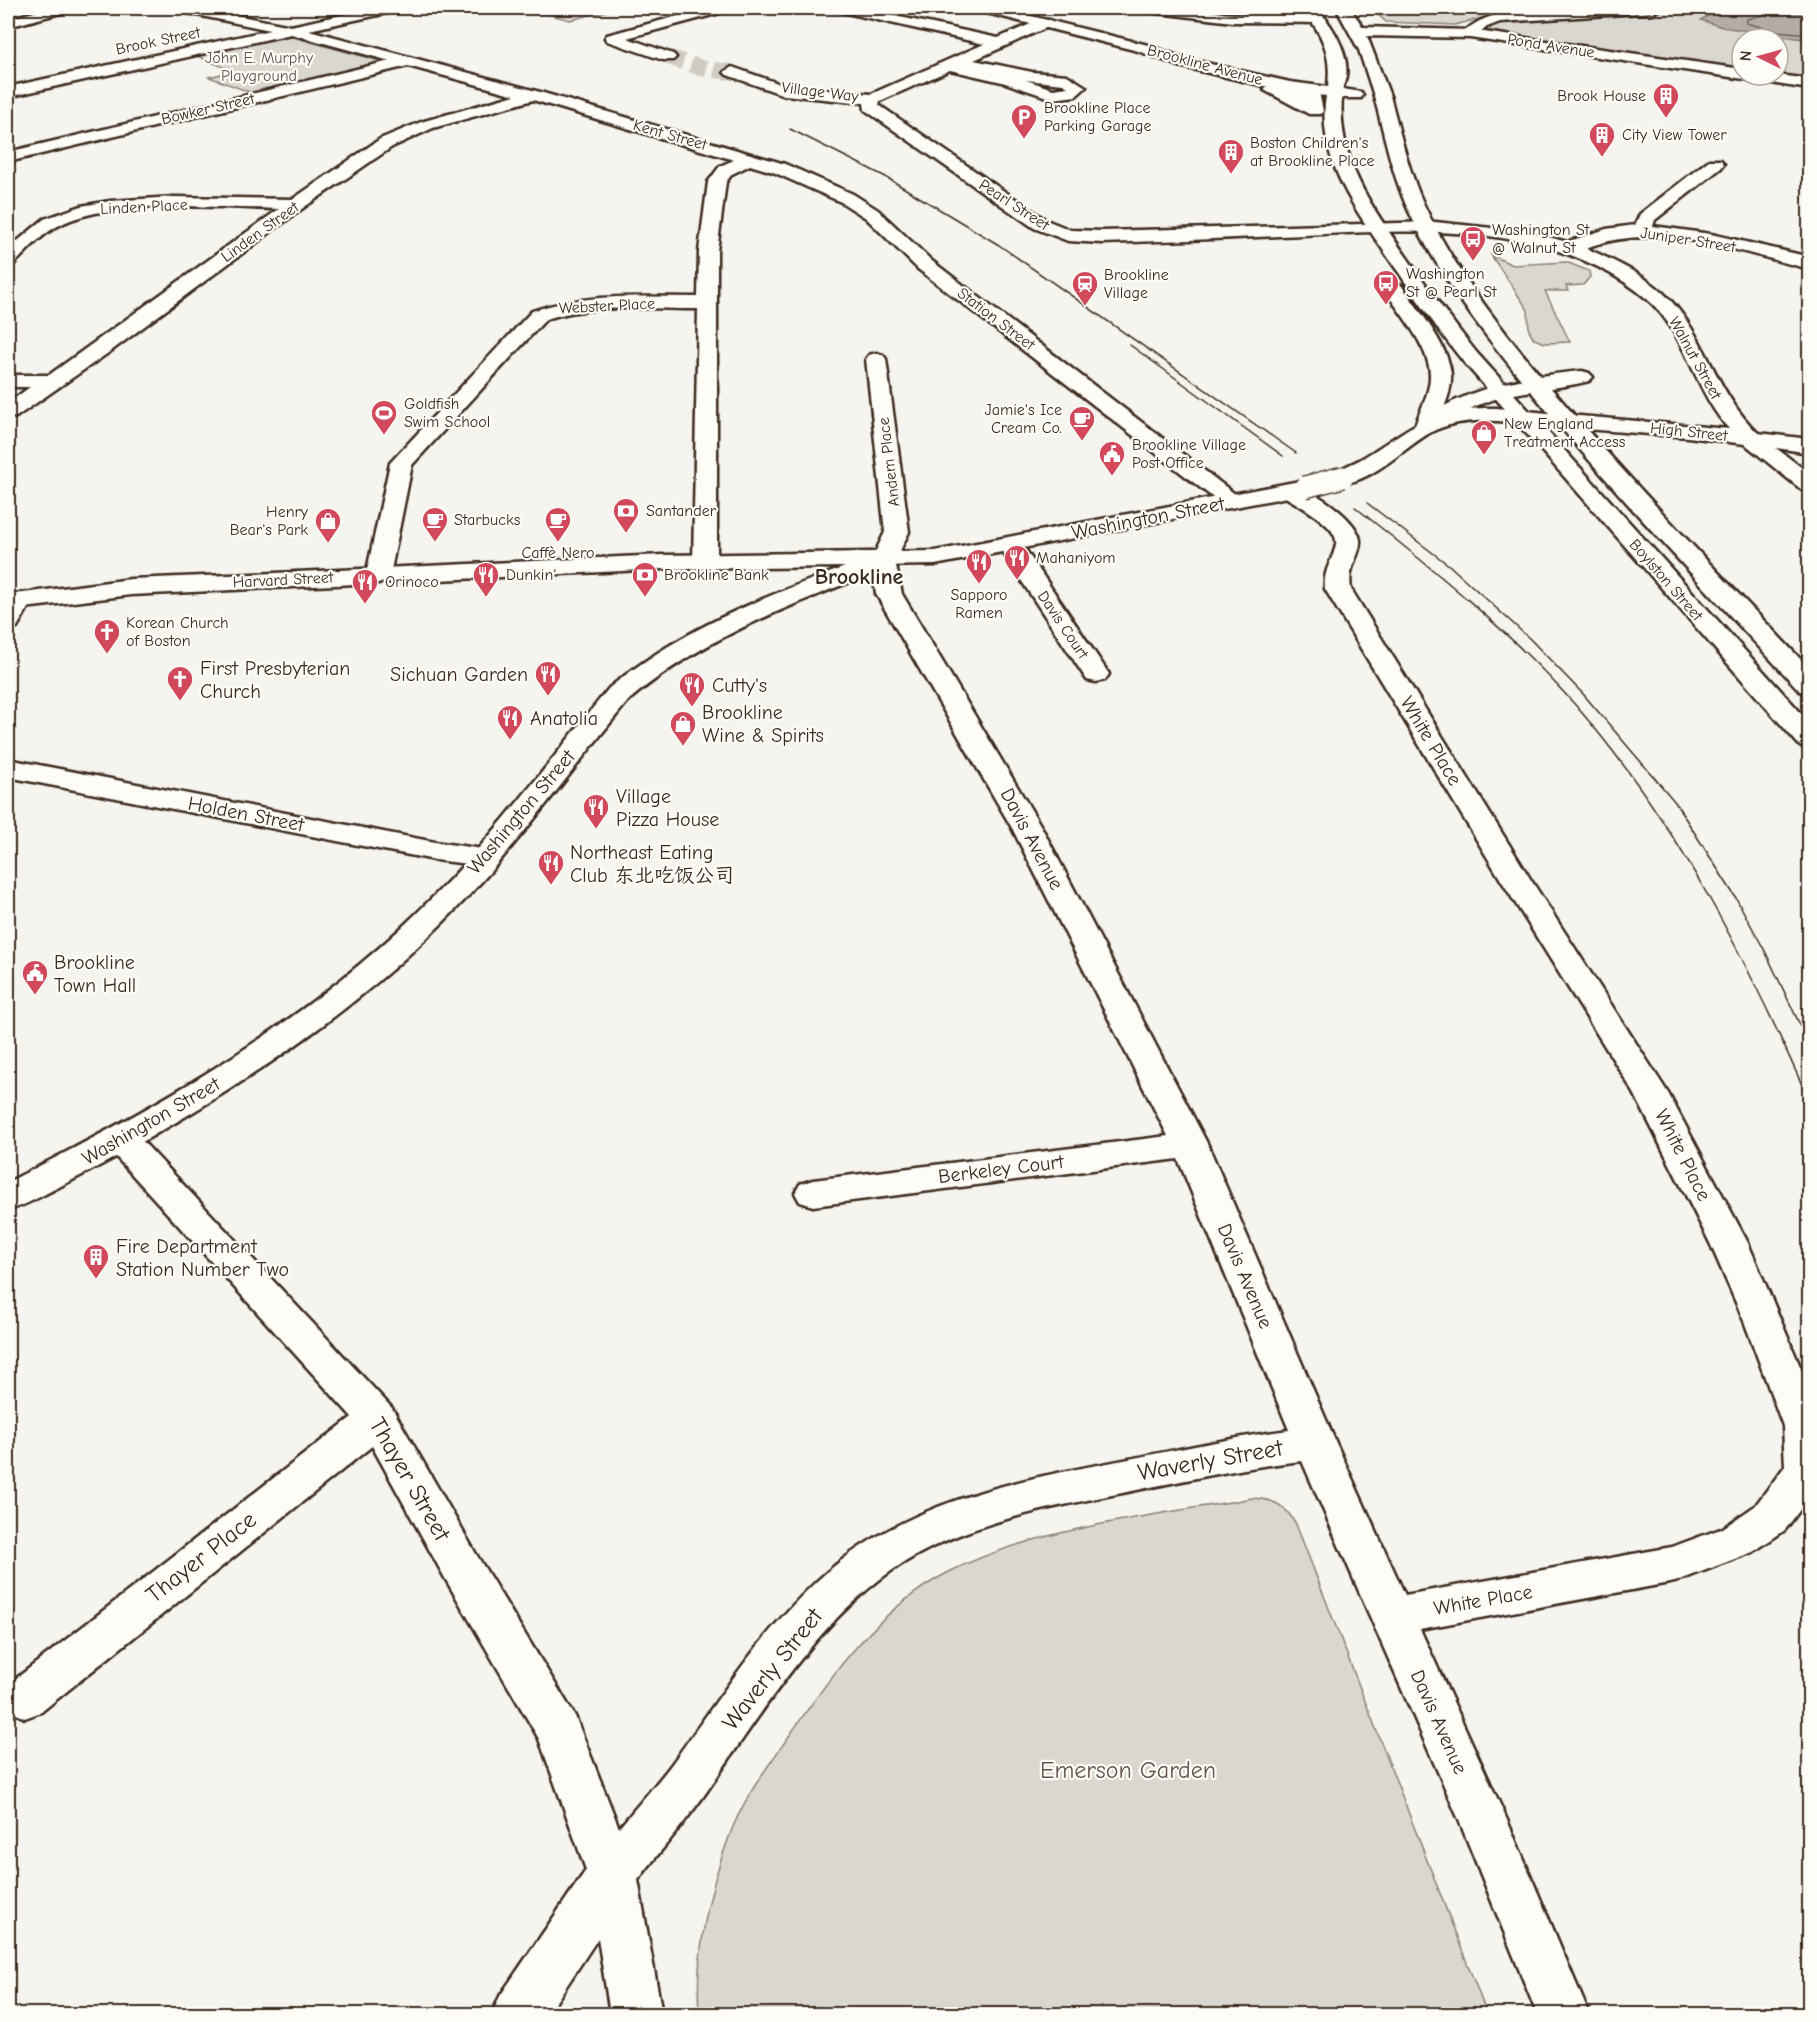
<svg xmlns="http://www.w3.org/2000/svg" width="1817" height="2022" viewBox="0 0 1817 2022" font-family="'Comic Neue','LXGW WenKai TC',sans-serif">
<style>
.green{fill:#dad6d0;stroke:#8a8077;stroke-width:1.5}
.water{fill:#b4aca4;stroke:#84786e;stroke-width:1.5}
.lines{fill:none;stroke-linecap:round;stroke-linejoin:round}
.shore{stroke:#6b5e54;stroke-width:1.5}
.minor-tunnel{stroke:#d0ccc4;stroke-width:16;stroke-dasharray:16 8;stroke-linecap:butt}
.minor-casing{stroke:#3b2a1e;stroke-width:5}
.major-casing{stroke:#3b2a1e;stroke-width:5}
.highway-casing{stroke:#3b2a1e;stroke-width:5}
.minor{fill:#fdfcf7;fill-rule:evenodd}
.major{fill:#fdfcf7;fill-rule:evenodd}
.highway{fill:#fdfcf7;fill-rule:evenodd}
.tram{stroke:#3b2a1e;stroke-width:1.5}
.major-bridge-casing{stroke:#3b2a1e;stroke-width:24;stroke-linecap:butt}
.major-bridge{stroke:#fdfcf7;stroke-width:21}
.labels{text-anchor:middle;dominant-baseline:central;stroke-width:4.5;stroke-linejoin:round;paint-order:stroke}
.far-street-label{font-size:16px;fill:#3b2a1e;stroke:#fdfcf7}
.far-park-label{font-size:16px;fill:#63554a;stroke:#fdfcf7}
.far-poi-label{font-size:16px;fill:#3b2a1e;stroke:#fdfcf7;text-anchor:start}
.street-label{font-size:20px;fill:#3b2a1e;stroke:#fdfcf7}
.poi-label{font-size:20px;fill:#3b2a1e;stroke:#fdfcf7;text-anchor:start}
.far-district-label{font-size:22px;font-weight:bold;fill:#3b2a1e;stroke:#fdfcf7}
.near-street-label{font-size:24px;fill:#3b2a1e;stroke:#fdfcf7}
.near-park-label{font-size:24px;fill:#63554a;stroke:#fdfcf7}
</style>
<rect width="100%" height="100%" fill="#f5f4ee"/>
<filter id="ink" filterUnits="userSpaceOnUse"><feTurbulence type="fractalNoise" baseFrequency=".0167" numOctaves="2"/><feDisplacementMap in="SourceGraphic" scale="12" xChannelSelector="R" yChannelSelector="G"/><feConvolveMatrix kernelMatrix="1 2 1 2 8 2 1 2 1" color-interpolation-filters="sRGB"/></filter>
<g filter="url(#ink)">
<!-- green -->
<path class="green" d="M 524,8 L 619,8 L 570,20 Z
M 1182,8 L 1282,8 L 1286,12 C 1270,19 1204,11 1182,8 Z
M 1371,8 L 1607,8 L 1497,14 L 1455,25 L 1386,22 Z
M 1675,8 L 1809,8 L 1809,81 L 1778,75 L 1778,39 L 1742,39 L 1742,71 L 1490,31 L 1491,26 L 1508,21 L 1663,11 Z
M 289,36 L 383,62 L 252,93 L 209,77 L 233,71 L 197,56 Z
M 1491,255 L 1513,265 L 1566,262 L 1589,271 L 1590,277 L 1583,285 L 1566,286 L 1568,291 L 1545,291 L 1570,342 L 1545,343 L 1534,339 L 1529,330 L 1528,310 Z
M 1252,1498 C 1274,1499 1285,1505 1296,1524 L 1487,2014 L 699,2014 C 695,1955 708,1892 729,1837 C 742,1801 765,1770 787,1739 C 831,1676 878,1608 949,1572 C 1037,1527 1156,1516 1252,1498 Z"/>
<!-- water -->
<path class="water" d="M 1772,8 L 1809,8 L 1809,40 L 1722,27 L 1701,20 C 1719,6 1750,13 1772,8 Z"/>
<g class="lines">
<!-- shore -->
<path class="shore" d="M 1766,8 L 1763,15 L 1747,19 L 1746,23 L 1777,31 L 1810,34"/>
<!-- minor-tunnel -->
<path class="minor-tunnel" d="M 668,57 L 705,69 L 732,72"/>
<!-- minor casing -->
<g class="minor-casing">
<path id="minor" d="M 175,8 L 201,8 L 291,26 L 374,8 L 393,8 L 392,12 L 309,30 L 540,92 L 785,164 L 853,194 L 878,210 L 932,261 L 1244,501 L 1240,506 L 1224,506 L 918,269 L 866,218 L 841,202 L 773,172 L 750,165 L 732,174 L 726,182 L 717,251 L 717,562 L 714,567 L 705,569 L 696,567 L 693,562 L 698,309 C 647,309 595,303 546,319 L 412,465 L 390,575 L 387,580 L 378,582 L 369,580 L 366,575 L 390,463 L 532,311 C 586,293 641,297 698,297 L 699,251 L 708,182 L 720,166 L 734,160 L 533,100 L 433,128 L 392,147 L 303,208 L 111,351 L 16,417 L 8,418 L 8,403 L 30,387 L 8,387 L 8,375 L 49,375 L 279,209 C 219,208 107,197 56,227 C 40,236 28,250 15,263 L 8,265 L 8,249 L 44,219 L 81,206 L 110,201 L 174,197 L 293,199 L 380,139 L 421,122 L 515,95 L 408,66 L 8,162 L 8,152 L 390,61 L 291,34 L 8,97 L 8,87 L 270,30 L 182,12 Z
M 708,8 L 729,8 L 727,11 L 627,38 L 673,54 L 676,57 L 673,60 L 663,60 L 607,41 L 605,38 L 607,35 Z
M 835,8 L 858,8 L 998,38 L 1040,20 L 1050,20 L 1052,23 L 1050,26 L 974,60 L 1032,72 L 1067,75 L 1086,87 L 1076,96 L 1053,99 L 1002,82 L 950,70 L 889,97 L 880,101 L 879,105 L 1046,220 L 1071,230 L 1102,231 L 1435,222 L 1530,232 L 1567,242 L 1606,229 L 1635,225 L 1640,214 L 1709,160 L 1721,160 L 1724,164 L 1721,168 L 1655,220 L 1653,226 L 1711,234 L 1810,257 L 1810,269 C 1738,252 1658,220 1586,248 C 1616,262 1649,276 1672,302 C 1708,342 1716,393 1758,433 L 1810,439 L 1810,453 L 1776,448 L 1810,474 L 1810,492 L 1802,490 L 1745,444 L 1688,437 L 1560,427 L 1557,422 L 1560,417 L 1568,415 L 1729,429 C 1694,391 1686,332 1647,299 C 1548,215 1400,231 1279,236 C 1220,239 1161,241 1102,243 L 1068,241 L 1034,228 L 865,110 L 864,103 L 784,95 L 727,75 L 724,72 L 732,67 L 786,86 L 871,94 L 984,44 L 842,12 ZM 1026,80 L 1063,84 L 1068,87 L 1053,89 Z
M 1142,8 L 1181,8 L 1233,14 L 1320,15 L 1327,19 L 1320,23 L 1233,22 L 1149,12 Z
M 1279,84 L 1319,92 L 1323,111 L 1321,114 L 1309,114 L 1264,90 L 1266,87 Z
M 876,353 L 883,355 L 886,359 L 909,532 L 895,561 L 902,594 L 1042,828 L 1208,1145 L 1336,1443 L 1405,1595 L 1672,1547 L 1723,1528 L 1755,1506 L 1785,1466 L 1783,1426 L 1744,1321 L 1710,1243 L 1634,1093 L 1501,880 L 1325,589 C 1323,568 1333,562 1336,544 C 1339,525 1296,504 1282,495 L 1278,490 L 1282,485 C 1302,480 1358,518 1360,540 C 1361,556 1347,565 1351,589 L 1531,880 L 1668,1093 L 1748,1243 L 1810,1390 L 1810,1496 L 1785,1530 L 1753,1552 L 1675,1582 L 1420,1629 L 1507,1820 L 1589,2014 L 1537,2014 L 1459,1820 L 1302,1461 C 1246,1467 1192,1479 1137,1490 C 1046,1509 954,1522 879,1580 C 806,1637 757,1720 705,1794 C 684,1824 660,1851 638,1880 L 662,2014 L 610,2014 L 598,1938 L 548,2014 L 492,2014 L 500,1996 L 586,1870 L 539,1739 L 446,1580 L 372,1446 L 41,1712 L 25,1718 L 8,1710 L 9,1684 L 352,1417 L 109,1149 L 104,1141 L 109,1133 L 122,1129 L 135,1133 L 392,1408 L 476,1554 L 575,1716 L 619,1828 C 636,1807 655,1786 671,1765 C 717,1702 760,1634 817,1581 C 903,1501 1017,1480 1129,1459 C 1182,1449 1235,1437 1289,1430 L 1178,1159 L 813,1206 L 800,1202 L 795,1193 L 800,1184 L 813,1180 L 1168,1136 L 1012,828 L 876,594 L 871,561 L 885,532 L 866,359 L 869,355 Z
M 1582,371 L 1589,373 L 1593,377 L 1589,381 C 1550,391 1515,389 1476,406 C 1458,414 1438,436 1418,431 L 1415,426 L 1418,421 C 1472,387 1519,377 1582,371 Z
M 1010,538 L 1019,540 L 1109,674 L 1105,680 L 1096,682 L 1087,680 L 1083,674 L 998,545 L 1001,540 Z
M 19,593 L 28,596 L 32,601 L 17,627 L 8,630 L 8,599 L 10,596 Z
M 8,759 L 435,842 L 496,851 L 500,857 L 496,863 L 485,866 L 435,860 L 8,777 Z"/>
</g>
<!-- major casing -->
<g class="major-casing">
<path id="major" d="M 49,8 L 70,8 L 68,11 L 8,27 L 8,19 Z
M 1302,8 L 1316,8 C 1334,26 1356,63 1342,88 L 1336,90 L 1328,85 C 1332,52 1321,33 1302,8 Z
M 1336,8 L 1350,8 L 1363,27 L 1470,30 L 1742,69 L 1742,75 L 1778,75 L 1810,79 L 1810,89 L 1470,38 L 1367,36 L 1390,96 L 1382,101 L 1374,96 L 1359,50 Z
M 1496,408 L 1568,415 L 1576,417 L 1579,422 L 1576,427 L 1568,429 C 1526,425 1476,412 1435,430 C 1408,443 1366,490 1335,482 L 1332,477 C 1338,468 1353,464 1363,458 C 1416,425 1429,407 1496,408 Z
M 1305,480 L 1313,482 L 1317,487 L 1313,492 L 935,565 L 875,566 L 873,573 C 785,607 701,639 629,700 C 571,770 519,844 456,909 C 366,1002 260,1074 149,1138 C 119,1156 88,1172 57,1188 C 41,1196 25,1206 8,1210 L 8,1182 C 161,1105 313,1020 434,896 C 498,832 552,758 609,688 C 680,630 760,598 845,567 L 663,569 L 131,595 L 8,610 L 8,595 L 131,579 L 253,574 L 663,555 L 935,551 Z"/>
</g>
<!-- highway casing -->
<g class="highway-casing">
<path id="highway" d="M 977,8 L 999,8 L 1148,45 L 1184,58 L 1290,82 L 1328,87 L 1330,82 L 1342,82 L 1343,89 L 1361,92 L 1363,95 L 1361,98 L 1342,98 C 1337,162 1374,210 1408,259 C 1430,291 1452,322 1476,352 L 1810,723 L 1810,748 L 1800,746 L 1462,360 C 1437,329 1415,296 1392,263 C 1358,213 1316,160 1326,96 L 1290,92 L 1179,66 L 1138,51 L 979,11 Z
M 1596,8 L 1662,8 L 1655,12 L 1500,22 L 1487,27 L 1475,37 L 1465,37 L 1463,34 C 1486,4 1560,10 1596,8 Z
M 1382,91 L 1390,96 C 1400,132 1408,170 1424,205 C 1459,280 1514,345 1568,408 C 1646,498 1728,583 1810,669 L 1810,693 L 1800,691 C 1717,601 1632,512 1553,418 C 1498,352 1441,284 1406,205 C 1391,170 1384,133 1374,96 Z
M 1394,283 L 1401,285 C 1416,307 1451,348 1451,376 C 1452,393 1442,410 1437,426 L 1434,431 L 1418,431 L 1415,426 C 1420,410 1430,393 1430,376 C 1431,349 1399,312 1384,289 Z"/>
</g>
<!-- minor -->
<use href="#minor" class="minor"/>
<!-- major -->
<use href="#major" class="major"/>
<!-- highway -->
<use href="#highway" class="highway"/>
<!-- tram -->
<path class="tram" d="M 790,129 L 884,176 L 999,245 L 1296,453
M 1130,345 L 1283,456
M 1367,503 L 1450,566 L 1530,639 L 1584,695 L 1675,802 L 1736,898 L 1765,951 L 1810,1046
M 1355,507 C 1433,569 1511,632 1577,707 C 1678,824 1748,962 1810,1103"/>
<!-- major-bridge casing -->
<g class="major-bridge-casing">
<path id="major-bridge" d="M 1305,487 L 1343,477"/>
</g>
<!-- major-bridge -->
<use href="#major-bridge" class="major-bridge"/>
</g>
</g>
<!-- icons -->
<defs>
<g id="building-pin" transform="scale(1.35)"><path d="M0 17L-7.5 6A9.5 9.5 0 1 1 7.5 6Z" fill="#d1495b" stroke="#fdfcf7"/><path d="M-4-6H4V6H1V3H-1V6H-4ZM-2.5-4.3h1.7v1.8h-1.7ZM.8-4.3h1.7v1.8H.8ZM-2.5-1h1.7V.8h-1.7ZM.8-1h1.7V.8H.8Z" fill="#fff"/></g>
<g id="parking-pin" transform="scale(1.35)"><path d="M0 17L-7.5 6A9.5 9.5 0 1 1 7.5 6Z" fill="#d1495b" stroke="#fdfcf7"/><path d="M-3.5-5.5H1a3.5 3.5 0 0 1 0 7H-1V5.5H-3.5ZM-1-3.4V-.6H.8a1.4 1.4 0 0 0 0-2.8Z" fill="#fff"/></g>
<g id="bus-pin" transform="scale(1.35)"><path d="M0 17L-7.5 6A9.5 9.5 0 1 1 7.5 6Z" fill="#d1495b" stroke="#fdfcf7"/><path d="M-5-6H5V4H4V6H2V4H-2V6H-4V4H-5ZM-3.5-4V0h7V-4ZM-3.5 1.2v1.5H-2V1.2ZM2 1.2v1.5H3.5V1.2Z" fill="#fff"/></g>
<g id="station-pin" transform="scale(1.35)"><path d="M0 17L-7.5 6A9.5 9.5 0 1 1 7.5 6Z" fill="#d1495b" stroke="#fdfcf7"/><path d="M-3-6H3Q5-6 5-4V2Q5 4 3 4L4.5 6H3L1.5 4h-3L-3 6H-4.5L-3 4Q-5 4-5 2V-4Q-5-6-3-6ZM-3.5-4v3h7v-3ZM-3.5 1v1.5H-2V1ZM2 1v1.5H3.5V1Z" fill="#fff"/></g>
<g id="stadium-pin" transform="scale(1.35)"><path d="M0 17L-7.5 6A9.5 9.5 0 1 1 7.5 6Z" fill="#d1495b" stroke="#fdfcf7"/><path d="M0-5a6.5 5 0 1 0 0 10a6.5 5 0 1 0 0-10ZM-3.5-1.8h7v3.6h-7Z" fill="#fff"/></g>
<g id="cafe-pin" transform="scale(1.35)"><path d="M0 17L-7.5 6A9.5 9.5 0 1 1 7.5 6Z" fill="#d1495b" stroke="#fdfcf7"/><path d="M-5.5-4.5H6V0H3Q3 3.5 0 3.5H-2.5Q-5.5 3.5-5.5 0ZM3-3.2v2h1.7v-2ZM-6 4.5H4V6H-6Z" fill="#fff"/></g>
<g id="shop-pin" transform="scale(1.35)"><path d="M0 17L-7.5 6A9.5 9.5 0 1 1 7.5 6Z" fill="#d1495b" stroke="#fdfcf7"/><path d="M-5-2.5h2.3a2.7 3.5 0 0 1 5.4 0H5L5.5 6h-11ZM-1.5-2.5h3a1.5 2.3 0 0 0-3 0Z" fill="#fff"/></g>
<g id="civic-pin" transform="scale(1.35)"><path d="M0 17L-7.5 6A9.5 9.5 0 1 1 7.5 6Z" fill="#d1495b" stroke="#fdfcf7"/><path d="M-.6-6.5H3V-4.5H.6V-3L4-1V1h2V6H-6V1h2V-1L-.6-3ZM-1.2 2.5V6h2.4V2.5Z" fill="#fff"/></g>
<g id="bank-pin" transform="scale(1.35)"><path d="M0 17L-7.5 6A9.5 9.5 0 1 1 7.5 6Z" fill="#d1495b" stroke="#fdfcf7"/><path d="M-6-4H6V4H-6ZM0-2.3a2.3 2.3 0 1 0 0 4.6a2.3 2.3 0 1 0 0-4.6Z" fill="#fff"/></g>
<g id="restaurant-pin" transform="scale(1.35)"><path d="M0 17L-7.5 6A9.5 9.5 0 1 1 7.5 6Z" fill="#d1495b" stroke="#fdfcf7"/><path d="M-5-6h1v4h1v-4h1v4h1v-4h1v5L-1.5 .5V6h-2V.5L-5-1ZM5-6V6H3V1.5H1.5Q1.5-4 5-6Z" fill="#fff"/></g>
<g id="church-pin" transform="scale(1.35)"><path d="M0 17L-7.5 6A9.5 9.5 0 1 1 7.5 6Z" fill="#d1495b" stroke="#fdfcf7"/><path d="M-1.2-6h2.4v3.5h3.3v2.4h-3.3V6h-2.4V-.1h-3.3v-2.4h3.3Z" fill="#fff"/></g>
</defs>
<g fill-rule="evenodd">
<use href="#building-pin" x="1666" y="96"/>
<use href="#parking-pin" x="1024" y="117"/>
<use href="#building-pin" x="1602" y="135"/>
<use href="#building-pin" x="1231" y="152"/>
<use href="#bus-pin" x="1473" y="239"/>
<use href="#bus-pin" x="1386" y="283"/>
<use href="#station-pin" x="1085" y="284"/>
<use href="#stadium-pin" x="384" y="413"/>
<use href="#cafe-pin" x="1082" y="419"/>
<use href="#shop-pin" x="1484" y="433"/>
<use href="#civic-pin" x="1112" y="454"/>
<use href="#bank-pin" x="626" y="511"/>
<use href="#cafe-pin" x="435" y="520"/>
<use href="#cafe-pin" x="558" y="520"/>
<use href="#shop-pin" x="328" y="521"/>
<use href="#restaurant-pin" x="1017" y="558"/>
<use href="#restaurant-pin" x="979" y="562"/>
<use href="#restaurant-pin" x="486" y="575"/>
<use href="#bank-pin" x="645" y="575"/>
<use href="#restaurant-pin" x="365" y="582"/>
<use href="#church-pin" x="107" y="632"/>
<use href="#restaurant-pin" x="548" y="674"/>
<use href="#church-pin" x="180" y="679"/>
<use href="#restaurant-pin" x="692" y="685"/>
<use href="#restaurant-pin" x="510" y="718"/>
<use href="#shop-pin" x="683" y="724"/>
<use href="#restaurant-pin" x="596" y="807"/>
<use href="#restaurant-pin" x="551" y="863"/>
<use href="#civic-pin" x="35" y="973"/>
<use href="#building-pin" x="96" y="1257"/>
</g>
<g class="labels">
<!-- far-street labels -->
<g class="far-street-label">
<text transform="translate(158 41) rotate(-12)">Brook Street</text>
<text transform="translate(1551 46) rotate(9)">Pond Avenue</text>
<text transform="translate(1205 65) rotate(15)">Brookline Avenue</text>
<text transform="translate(820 92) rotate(7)">Village Way</text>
<text transform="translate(208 109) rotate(-13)">Bowker Street</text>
<text transform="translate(670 135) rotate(16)">Kent Street</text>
<text transform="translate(1014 205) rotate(33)">Pearl Street</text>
<text transform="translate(144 207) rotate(-3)">Linden Place</text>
<text transform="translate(260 232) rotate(-36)">Linden Street</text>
<text transform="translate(1688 240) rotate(9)">Juniper Street</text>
<text transform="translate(607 306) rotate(-3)">Webster Place</text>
<text transform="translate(996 319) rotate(37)">Station Street</text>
<text transform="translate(1695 358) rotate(61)">Walnut Street</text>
<text transform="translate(1689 432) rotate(6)">High Street</text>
<text transform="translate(889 462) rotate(-97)">Andem Place</text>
<text transform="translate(283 580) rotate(-3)">Harvard Street</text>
<text transform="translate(1666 580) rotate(49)">Boylston Street</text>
<text transform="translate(1063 625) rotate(56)">Davis Court</text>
</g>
<!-- far-park labels -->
<g class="far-park-label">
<text x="259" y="58">John E. Murphy<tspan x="259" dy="18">Playground</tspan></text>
</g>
<!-- far-poi labels -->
<g class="far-poi-label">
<text x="1646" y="96" text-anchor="end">Brook House</text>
<text x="1044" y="108">Brookline Place<tspan x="1044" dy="18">Parking Garage</tspan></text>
<text x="1622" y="135">City View Tower</text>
<text x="1250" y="143">Boston Children's<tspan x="1250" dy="18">at Brookline Place</tspan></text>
<text x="1492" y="230">Washington St<tspan x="1492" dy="18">@ Walnut St</tspan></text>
<text x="1406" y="274">Washington<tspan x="1406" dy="18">St @ Pearl St</tspan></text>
<text x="1104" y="275">Brookline<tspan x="1104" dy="18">Village</tspan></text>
<text x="404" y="404">Goldfish<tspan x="404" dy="18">Swim School</tspan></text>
<text x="1062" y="410" text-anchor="end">Jamie's Ice<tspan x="1062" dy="18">Cream Co.</tspan></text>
<text x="1504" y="424">New England<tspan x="1504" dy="18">Treatment Access</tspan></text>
<text x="1132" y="445">Brookline Village<tspan x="1132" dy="18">Post Office</tspan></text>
<text x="646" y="511">Santander</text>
<text x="308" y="512" text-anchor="end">Henry<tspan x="308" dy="18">Bear's Park</tspan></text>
<text x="454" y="520">Starbucks</text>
<text x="558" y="553" text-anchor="middle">Caffè Nero</text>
<text x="1036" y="558">Mahaniyom</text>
<text x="506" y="575">Dunkin'</text>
<text x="664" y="575">Brookline Bank</text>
<text x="385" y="582">Orinoco</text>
<text x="979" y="595" text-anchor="middle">Sapporo<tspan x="979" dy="18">Ramen</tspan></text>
<text x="126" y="623">Korean Church<tspan x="126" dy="18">of Boston</tspan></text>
</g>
<!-- street labels -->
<g class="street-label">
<text transform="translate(1148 518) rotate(-11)">Washington Street</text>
<text transform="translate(1431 741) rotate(59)">White Place</text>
<text transform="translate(521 812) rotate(-50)">Washington Street</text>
<text transform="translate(246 814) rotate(11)">Holden Street</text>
<text transform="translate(1032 839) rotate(62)">Davis Avenue</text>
<text transform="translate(151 1121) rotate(-30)">Washington Street</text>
<text transform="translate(1683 1155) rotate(63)">White Place</text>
<text transform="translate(1001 1169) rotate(-7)">Berkeley Court</text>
<text transform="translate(1245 1276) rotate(67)">Davis Avenue</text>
<text transform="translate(1483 1600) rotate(-10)">White Place</text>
<text transform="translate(1439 1722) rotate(66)">Davis Avenue</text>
</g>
<!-- poi labels -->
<g class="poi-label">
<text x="200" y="668">First Presbyterian<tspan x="200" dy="23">Church</tspan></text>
<text x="528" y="674" text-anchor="end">Sichuan Garden</text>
<text x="712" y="685">Cutty's</text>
<text x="702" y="712">Brookline<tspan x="702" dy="23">Wine &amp; Spirits</tspan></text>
<text x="530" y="718">Anatolia</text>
<text x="616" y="796">Village<tspan x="616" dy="23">Pizza House</tspan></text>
<text x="570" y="852">Northeast Eating<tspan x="570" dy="23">Club 东北吃饭公司</tspan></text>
<text x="54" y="962">Brookline<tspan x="54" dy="23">Town Hall</tspan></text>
<text x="116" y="1246">Fire Department<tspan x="116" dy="23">Station Number Two</tspan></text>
</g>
<!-- far-district labels -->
<g class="far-district-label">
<text x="859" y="577">Brookline</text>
</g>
<!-- near-street labels -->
<g class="near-street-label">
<text transform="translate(1210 1460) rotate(-10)">Waverly Street</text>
<text transform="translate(410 1479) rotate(60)">Thayer Street</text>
<text transform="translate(201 1557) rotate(-38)">Thayer Place</text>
<text transform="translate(772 1669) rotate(-52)">Waverly Street</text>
</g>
<!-- near-park labels -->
<g class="near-park-label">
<text x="1128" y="1770">Emerson Garden</text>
</g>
</g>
<!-- margin -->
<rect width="1817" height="2022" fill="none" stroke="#fdfcf7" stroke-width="30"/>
<rect x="15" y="15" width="1787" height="1992" fill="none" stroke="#3b2a1e" stroke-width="2" filter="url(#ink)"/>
<!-- north arrow -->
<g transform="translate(1760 57) rotate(275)"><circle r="28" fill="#fdfcf7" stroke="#afa8a0" stroke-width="1.5"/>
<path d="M0-4.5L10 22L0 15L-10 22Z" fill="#d1495b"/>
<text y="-9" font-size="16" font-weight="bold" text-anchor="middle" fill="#3b2a1e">N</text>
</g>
</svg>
